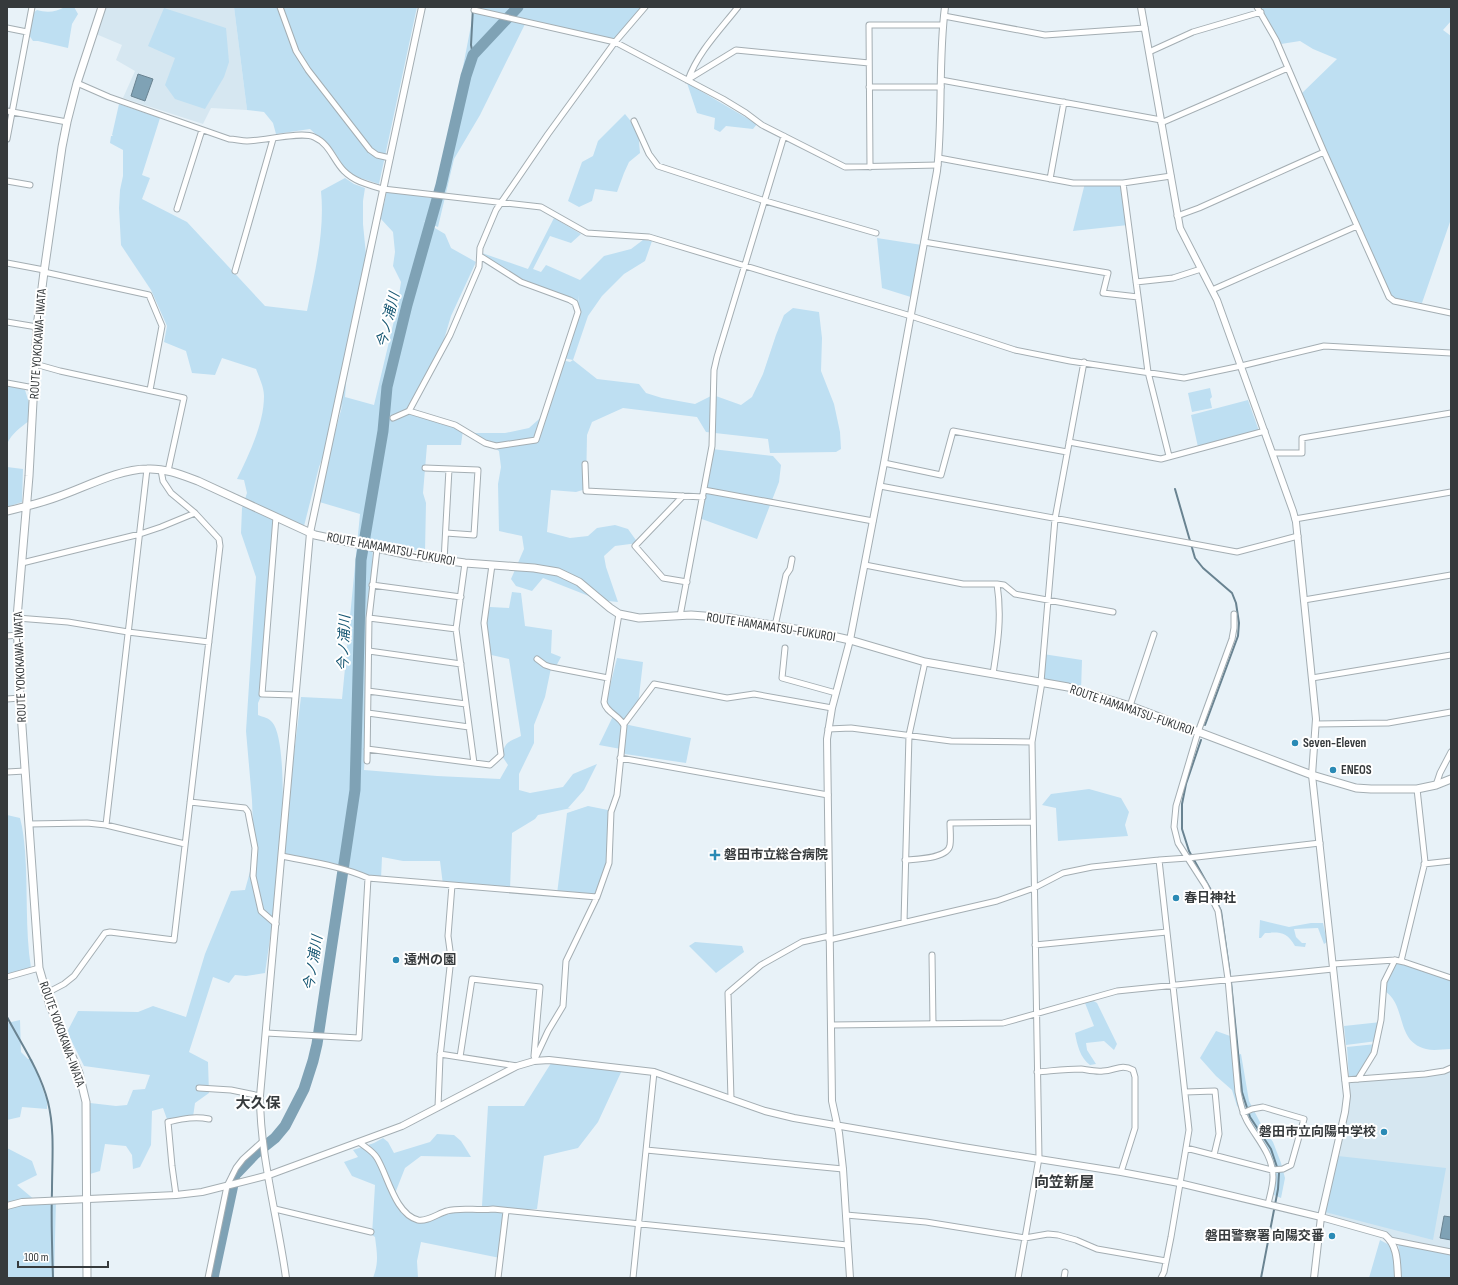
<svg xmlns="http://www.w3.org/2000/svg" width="1458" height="1285" viewBox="0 0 1458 1285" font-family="'Sofia Sans Condensed','Noto Sans JP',sans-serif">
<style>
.built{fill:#d6e7f1}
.green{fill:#bedff2;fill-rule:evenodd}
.water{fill:#7fa2b5;stroke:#698391}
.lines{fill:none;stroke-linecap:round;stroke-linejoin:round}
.stream{stroke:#698391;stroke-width:2}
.river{stroke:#7fa2b5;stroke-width:11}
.minor-casing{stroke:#a4aeb3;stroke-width:7}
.tertiary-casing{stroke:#a4aeb3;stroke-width:8}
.secondary-casing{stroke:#a4aeb3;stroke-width:9}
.minor{stroke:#fff;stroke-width:5}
.tertiary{stroke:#fff;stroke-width:6}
.secondary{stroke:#fff;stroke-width:7}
.poi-dot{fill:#2a8ab5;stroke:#fff;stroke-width:1.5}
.labels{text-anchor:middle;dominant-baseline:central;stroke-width:4;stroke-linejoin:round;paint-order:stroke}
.street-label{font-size:13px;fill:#363a3c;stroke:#fff}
.poi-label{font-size:13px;font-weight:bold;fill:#363a3c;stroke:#fff;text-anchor:start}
.water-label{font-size:14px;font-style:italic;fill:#165672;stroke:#fff}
.quarter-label{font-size:15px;font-weight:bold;fill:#363a3c;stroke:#fff}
</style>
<rect width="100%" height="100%" fill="#e8f2f8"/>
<!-- built -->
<path class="built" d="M 106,7 L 234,7 L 247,110 L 211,108 L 203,124 L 123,98 L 135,71 L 116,60 L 122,45 L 96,34 Z
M 1451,1068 L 1451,1252 L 1390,1240 L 1321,1217 L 1346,1109 L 1345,1080 Z"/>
<!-- green -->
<path class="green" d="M 65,7 L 74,7 L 78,14 L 72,24 L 68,48 L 38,41 L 33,41 L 29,35 L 33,13 L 37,10 C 47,13 56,12 65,7 Z
M 234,7 L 417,7 L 379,184 L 348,174 L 334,151 L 310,129 L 276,134 L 273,123 L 264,112 L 247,110 Z
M 479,7 L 645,7 L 615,42 L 526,22 L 480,115 L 454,159 L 438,227 L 423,221 L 445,234 L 451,248 L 476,262 L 451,316 L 439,356 L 410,408 L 391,416 L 393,418 L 409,411 L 463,430 L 461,445 L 427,445 L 423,493 L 426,503 L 425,552 L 373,542 L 368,701 L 364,770 L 437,776 L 500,779 L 508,765 L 502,756 C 505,741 509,742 521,736 L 509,659 L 487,654 L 484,617 L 490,607 L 509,608 L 512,592 L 521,593 L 525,626 L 552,630 L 551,653 L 561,657 L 555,668 L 551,668 L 545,697 L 534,725 L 534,743 L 519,774 L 519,790 L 530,793 L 563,787 L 573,774 L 597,764 L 584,790 L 568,808 L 571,808 L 538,815 L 535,819 L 512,833 L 510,890 L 443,885 L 440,861 L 403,861 L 382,857 L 381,879 L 368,878 L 350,869 L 282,856 L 265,973 L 246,976 L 235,975 L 229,983 L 213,977 L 189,1052 L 208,1062 L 209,1093 L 195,1103 L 193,1117 L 168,1122 L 163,1108 L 152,1111 L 151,1145 L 140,1167 L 133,1169 L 132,1155 L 126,1146 L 105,1144 L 100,1171 L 90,1174 L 89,1128 L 90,1103 L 116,1106 L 127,1105 L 133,1090 L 145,1089 L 150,1075 L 84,1066 L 67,1032 L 78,1011 L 138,1012 L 153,1006 L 186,1017 L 205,954 L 231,891 L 245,890 L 254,857 L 252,800 L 246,731 L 256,577 L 241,533 L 242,508 L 247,493 L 244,480 L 237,479 C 249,454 264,424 264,396 C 264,387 259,377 256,369 L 222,358 L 215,375 L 192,373 L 186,351 L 164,342 L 167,326 L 151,290 L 121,245 L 119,208 L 120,190 L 123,176 L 123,150 L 110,143 L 111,136 L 113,136 L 112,135 L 119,104 L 160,118 L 142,175 L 150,178 L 142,199 L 187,222 L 265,306 L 307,311 C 315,271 325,232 321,191 L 345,178 L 354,184 L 365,188 L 363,201 L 363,224 L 367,265 L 348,356 L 345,397 L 374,405 L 397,308 L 401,282 L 393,266 L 395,252 L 393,232 L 381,219 L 380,203 L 384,204 L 387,190 L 437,199 C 449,136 462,73 474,10 L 490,13 ZM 343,403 L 316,501 L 360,514 L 342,699 L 301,697 L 282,851 C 282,825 287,739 272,722 C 269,718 263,717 258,715 L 258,703 L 262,694 L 276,518 L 303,530 L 319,467 Z
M 1258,7 L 1451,7 L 1451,21 L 1443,30 L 1451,36 L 1451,219 L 1422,303 L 1389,297 L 1300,95 L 1337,59 L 1313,49 L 1300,41 L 1281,44 Z
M 164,8 L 226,28 L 229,62 L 224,77 L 205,109 L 175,99 L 165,85 L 175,58 L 148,46 Z
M 687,83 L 757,124 L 753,129 L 726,126 L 720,132 L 714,129 L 715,118 L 697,113 Z
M 625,114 L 638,130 L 640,153 L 629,162 L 624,173 L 617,192 L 595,189 L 592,201 L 579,207 L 568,201 L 582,162 L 593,156 L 598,141 Z
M 1085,183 L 1123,183 L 1128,225 L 1073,231 Z
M 554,218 L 581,234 L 571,243 L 550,236 L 533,269 L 541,272 L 546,265 L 580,280 L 604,256 L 631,249 L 643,240 L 652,241 L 645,261 L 624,274 L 602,296 L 588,316 L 573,360 L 597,379 L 639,384 L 646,393 L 662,398 L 695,404 L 713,395 L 741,405 L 752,397 L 763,374 L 776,335 L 784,315 L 793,308 L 819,312 L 822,338 L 821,371 L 834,404 L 840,432 L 841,449 L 836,452 L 770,453 L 768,439 L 706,432 L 697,417 L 623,408 L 592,422 L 587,435 L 586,489 L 576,492 L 551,490 L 547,532 L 570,538 L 588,536 L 597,528 L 615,525 L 628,529 L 638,543 L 615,546 L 604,556 L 606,567 L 618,602 L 599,600 L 543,578 L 532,591 L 516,586 L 511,579 L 524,549 L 522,536 L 499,531 L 498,484 L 501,467 L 499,451 L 469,433 L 505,433 L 529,428 L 547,412 L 562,360 L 570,362 L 573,360 L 563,358 L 577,314 L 579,295 L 577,307 L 575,303 L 518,281 L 482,253 L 528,269 Z
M 877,238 L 922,245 L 914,298 L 882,288 Z
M 7,383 L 25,390 L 30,406 L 29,421 C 21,427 11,434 7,444 Z
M 1210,388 L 1212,397 L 1210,399 L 1212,408 L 1192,412 L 1188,393 Z
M 1248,400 L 1259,431 L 1198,447 L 1191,415 Z
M 712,449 L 773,456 L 781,465 L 779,482 L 757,539 L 699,518 Z
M 7,467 L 23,469 L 22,502 L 7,507 Z
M 1043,654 L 1082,660 L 1081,691 L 1041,682 Z
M 617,658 L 643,662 L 638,705 L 624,724 L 691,738 L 686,763 L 625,754 L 621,749 L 599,745 L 614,714 L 605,706 Z
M 1089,789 L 1121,798 L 1129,812 L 1125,825 L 1128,836 L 1058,841 L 1056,808 L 1042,805 L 1051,794 Z
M 588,806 L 608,810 L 609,863 L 597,897 L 557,894 L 567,813 Z
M 7,815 L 20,818 C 23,829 24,840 25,851 C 28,890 25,929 31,968 L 7,976 Z
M 1260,920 L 1289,927 L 1311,923 L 1323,923 L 1327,942 L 1324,944 L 1318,928 L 1294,929 L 1296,937 L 1302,943 L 1306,943 L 1305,947 L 1295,946 C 1287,932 1280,932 1265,933 L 1261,938 L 1259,938 Z
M 695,942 L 742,946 L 744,952 L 716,973 L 689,946 Z
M 1395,960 L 1451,979 L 1451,1049 C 1443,1049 1434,1051 1426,1049 C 1394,1041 1408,1004 1383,990 Z
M 1092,1000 L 1097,1003 L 1117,1044 L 1114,1050 L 1104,1041 L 1086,1043 L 1087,1050 L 1096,1064 L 1090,1065 C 1080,1058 1077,1044 1075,1033 L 1094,1026 L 1085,1003 Z
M 20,1020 L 21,1052 L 28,1059 L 32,1059 L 47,1101 L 47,1109 L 22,1107 L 20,1117 L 7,1120 L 7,1023 Z
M 1381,1022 L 1377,1041 L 1346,1045 L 1344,1026 Z
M 1216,1031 L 1233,1037 L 1235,1056 L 1241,1054 L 1249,1101 L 1262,1126 L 1273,1142 L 1281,1163 L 1285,1178 L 1281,1198 L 1274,1195 L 1275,1174 L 1243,1111 L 1237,1106 L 1232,1090 L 1216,1076 L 1200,1058 Z
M 1376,1044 L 1358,1079 L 1349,1079 L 1347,1047 Z
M 553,1060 L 623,1068 L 598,1122 L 578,1148 L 544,1156 L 537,1209 L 504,1211 L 500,1258 L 421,1242 L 417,1261 L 418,1278 L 373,1278 C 379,1262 377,1254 375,1237 L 372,1235 L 375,1185 L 352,1176 L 344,1162 L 358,1157 L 353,1150 L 374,1143 L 383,1138 L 388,1142 L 394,1153 L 430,1142 L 437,1134 L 454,1135 L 461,1141 L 471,1157 L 421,1156 L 405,1168 L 394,1196 L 397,1205 L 409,1218 L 419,1220 L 455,1209 L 482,1206 L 488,1106 L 524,1106 Z
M 7,1148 L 32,1161 L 37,1175 L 17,1185 L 36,1201 L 56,1200 L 54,1278 L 7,1278 Z
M 1338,1156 L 1446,1168 L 1433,1240 L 1325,1212 Z
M 1380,1240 L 1399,1250 L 1398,1244 L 1449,1251 L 1451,1248 L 1451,1278 L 1369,1278 Z"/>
<!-- water -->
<path class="water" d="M 138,74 L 153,79 L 145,101 L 131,96 Z
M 1444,1216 L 1451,1217 L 1451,1240 L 1440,1238 Z"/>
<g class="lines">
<!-- stream -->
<path class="stream" d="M 473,7 L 471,45 L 473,55
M 1175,489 L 1195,558 L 1203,568 L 1232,593 L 1236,603 L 1239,623 L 1238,636 L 1205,725
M 1201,740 L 1186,784 L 1182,804 L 1182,829 L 1189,851 L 1212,892 L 1221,911 L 1231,982 L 1242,1092 L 1250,1117 L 1271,1149 L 1279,1173 L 1278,1189 L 1261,1278
M 7,1017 C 22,1045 40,1071 48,1102 C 55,1131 52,1160 52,1190 C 51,1219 52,1249 53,1278"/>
<!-- river -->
<path class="river" d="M 213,1278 L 235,1175 L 255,1154 L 275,1138 L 285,1126 L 304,1089 L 313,1061 L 317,1044 L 355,790 L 361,560 L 383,431 L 387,387 L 407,305 L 441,185 L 466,76 L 473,55 L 518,7"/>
<!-- minor casing -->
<g class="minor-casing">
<path id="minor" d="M 280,7 L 296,51 L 308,70 L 370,150 L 377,155 L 390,158
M 1257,7 L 1276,40 L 1324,152 L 1389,297 L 1394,301 L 1451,313
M 474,10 L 615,42 L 723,99 L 746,113 L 762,125 L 845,167 L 938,165
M 944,16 L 1045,35 L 1145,28
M 7,28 L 27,32
M 1149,52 L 1193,32 L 1261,12
M 687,80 L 736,50 L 869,63
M 688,80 C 698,52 720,30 738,7
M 941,80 L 1161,120
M 77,83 L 109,97 L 229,139 C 235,139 241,141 247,141 C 263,141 302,131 314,137 C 330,144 333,160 344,171 C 355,182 369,185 383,189 L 541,207 L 587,233 L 649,237 L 911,316 L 1015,350 L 1070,361 L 1184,378 L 1241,366 L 1324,346 L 1451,353
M 869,87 L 941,87
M 7,111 L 67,122
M 634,121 L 649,154 L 658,166 L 762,200 L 876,233
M 1161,123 L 1288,68
M 7,139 L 32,7
M 939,158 L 1073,183 L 1123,183 L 1171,176
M 870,167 L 869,25 L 943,25
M 1050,179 L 1064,102
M 7,181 L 30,185
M 1123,183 L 1148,372 L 1169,456
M 177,209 L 202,130
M 1177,216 L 1199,208 L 1324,152
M 924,242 L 1108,273 L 1103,293 L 1138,297
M 7,263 L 44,270
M 235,271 L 273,139
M 44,272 L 149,295 L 162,326 L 150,390
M 1136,282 L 1173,278 L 1201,269
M 1212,290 L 1357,226
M 7,322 L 37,327
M 35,364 L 60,371 L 184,398 L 168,471
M 7,383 L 34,388
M 409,411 L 455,425 L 485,443 L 496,446 L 536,440 L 578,312 L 575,303 L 570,300 L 521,282 L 480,256
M 393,418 L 409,411 L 450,335 L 479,267 L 480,248 L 496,210 L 548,134 L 615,42 L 645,7
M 1069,442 L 1161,459 L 1265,431
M 1273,453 L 1302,453 L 1302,438 L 1451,413
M 884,463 L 941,475 L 953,431 L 1067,452
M 585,464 L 586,491 L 703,497
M 425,468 L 478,470 L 474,535 L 446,533
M 880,486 L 1237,552 L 1298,536
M 704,490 L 873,521
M 683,496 L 635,546 L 663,578 L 687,582
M 276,517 L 262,694 L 295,695
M 1295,519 L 1451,492
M 444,561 L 449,469
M 22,563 L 140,534 L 161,527 L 195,513
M 465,563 L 456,629 L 474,763
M 865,565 L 963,584 L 997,584 L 1004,585 L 1015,594 L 1113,612
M 372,585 L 461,597
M 1304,600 L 1451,575
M 1234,614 L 1234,628 L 1232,639 L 1198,732 L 1176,806 L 1174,827 L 1178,843 L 1205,885 L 1218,911 L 1228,979 L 1238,1092 C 1240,1102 1242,1112 1247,1121 C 1257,1139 1273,1155 1273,1177 C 1273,1186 1270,1195 1268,1204
M 680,616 L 712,446 L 714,370 L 717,357 L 784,136
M 17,618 L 68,622 L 128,632 L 209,642
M 369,618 L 456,629
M 775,626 L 786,575 L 790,569 L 792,559
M 7,636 L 17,635
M 785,648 L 782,678 L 836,693
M 369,651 L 461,664
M 537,659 L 545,665 L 551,667 L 608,678
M 993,674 C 998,642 1002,616 997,584
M 1312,678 L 1451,655
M 1041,682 L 1055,519 L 1084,362
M 368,691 L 466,704
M 7,699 L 20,698
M 1130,706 L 1154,634
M 368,713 L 469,727
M 624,724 L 654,684 L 727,698 L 754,694 L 832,708
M 1316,724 L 1388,723 L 1451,712
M 828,729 L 851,728 L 951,741 L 1032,742
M 367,749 L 490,765 L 501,755 L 484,623 L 492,565
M 620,758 L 828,795
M 367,761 L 369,618 L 377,549
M 7,772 L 25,771
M 1436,785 L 1440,773 L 1451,752
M 190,802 L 245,808 L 248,812 L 255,848 L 253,876 L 261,911 L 276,924
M 29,824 L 87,823 L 106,825 L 185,844
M 106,825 L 147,469
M 282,856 C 311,862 341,866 368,878 L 597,897
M 905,860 C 916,859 948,859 950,845 C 951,838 950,830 950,823 L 1033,822
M 1159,860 L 1189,1130 L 1171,1237 L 1164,1272 L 1161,1278
M 1424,864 L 1451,861
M 904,922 L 909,735 L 925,662
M 829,940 L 997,901 L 1034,888 L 1063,873 L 1092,867 L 1159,860 L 1188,858 L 1320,843
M 1035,945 L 1167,932
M 932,955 L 933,1024
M 1401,961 L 1425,862 L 1417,789
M 1333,964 L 1395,960 L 1404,962 L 1451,978
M 7,977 L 39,968
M 45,994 L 64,984 L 74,976 L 105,933 L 110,932 L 174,940 L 220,546 L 219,539 L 195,513 L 171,493 L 163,481 L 161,470
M 831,1025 L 1003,1023 L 1117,991 L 1333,969
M 266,1033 L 359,1038 L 368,878
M 440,1054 L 517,1066
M 460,1057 L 472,979 L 540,987 L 534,1056
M 534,1061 L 548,1031 L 563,1006 L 566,961 L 597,897 L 609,863 L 611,812 L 617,795 L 624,726 C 621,716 606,713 604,702 L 619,614
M 1037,1072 C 1051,1071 1066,1069 1081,1069 C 1088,1070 1096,1072 1103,1071 C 1115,1071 1121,1063 1133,1070 L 1135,1077 L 1135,1128 L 1121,1172
M 1358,1079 L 1374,1053 L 1381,1020 L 1384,982 L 1395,960
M 1345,1080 L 1425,1074 L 1444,1071 L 1451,1068
M 199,1088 L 231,1090 L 260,1096
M 1185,1092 L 1215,1091 L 1219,1134 L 1214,1155
M 731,1099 L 728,993 L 761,965 L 802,942 L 829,936
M 438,1107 L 440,1057 L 451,958 L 448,936 L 452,885
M 359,1142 C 365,1147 373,1151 377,1158 C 388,1176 395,1214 418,1220 C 427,1222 439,1213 447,1211 C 461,1207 477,1211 493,1209 L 847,1245
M 1186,1148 L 1272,1170 L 1283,1169 L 1291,1165 L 1304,1119 L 1263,1107 L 1252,1109 L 1243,1113
M 646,1150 L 843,1169
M 176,1195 L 172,1166 L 168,1122 C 182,1119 194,1116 209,1119
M 275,1209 L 371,1232
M 846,1215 L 926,1222 L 1025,1238 L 1048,1234 L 1058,1235 L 1076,1240 L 1097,1249 L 1166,1261
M 1390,1240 L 1451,1252
M 208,1278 L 227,1186 L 236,1168 L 243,1159 L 263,1141
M 498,1278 L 506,1211
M 633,1278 L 654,1072
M 1018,1278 L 1039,1158 L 1032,742 L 1042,682
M 1064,1278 L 1065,1272"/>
</g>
<!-- tertiary casing -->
<g class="tertiary-casing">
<path id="tertiary" d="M 1141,7 L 1180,228 L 1217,300 L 1293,511 L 1296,522 L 1316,719 L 1312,775 L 1347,1096 L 1345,1112 L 1321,1217 L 1314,1278
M 7,1206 L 22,1202 L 45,1201 L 176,1195 L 202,1192 L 269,1175 L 402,1126 L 517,1066 L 534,1061 L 549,1060 L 654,1072 L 765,1111 L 794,1118 L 963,1147 L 1121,1172 L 1179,1183 L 1321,1217 L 1385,1235 C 1398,1246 1397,1262 1398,1278
M 286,1278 C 278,1219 260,1156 260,1096 L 310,533 L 422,7
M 850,1278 L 843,1169 L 839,1133 L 832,1101 L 827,739 L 832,708 L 850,640 L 884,463 L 937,171 C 943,116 938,61 945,7"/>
</g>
<!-- secondary casing -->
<g class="secondary-casing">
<path id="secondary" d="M 7,511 C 24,507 41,503 57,497 C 84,488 118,469 147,469 C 165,468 182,475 198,481 L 315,535 L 414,556 L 465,563 L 534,568 L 558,572 L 579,582 L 610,608 L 619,614 L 639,618 L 691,615 L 730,618 L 819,633 L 850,640 L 925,662 L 1068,687 L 1130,706 L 1312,775 L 1356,788 L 1371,789 L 1417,789 L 1436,785 L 1451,779
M 87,1278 L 86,1102 L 79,1073 L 59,1025 L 50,1006 L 39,968 L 20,698 L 17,618 L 29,476 L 37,327 L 44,272 L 62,147 L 67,122 L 77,83 L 102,7"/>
</g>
<!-- minor -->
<use href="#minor" class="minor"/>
<!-- tertiary -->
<use href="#tertiary" class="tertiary"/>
<!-- secondary -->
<use href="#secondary" class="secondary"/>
</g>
<!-- markers -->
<g class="poi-dot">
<circle cx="1295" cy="743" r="4"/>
<circle cx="1333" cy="770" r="4"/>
<path d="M713 849h4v4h4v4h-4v4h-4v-4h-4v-4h4z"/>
<circle cx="1176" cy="898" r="4"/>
<circle cx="396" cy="960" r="4"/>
<circle cx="1384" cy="1132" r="4"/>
<circle cx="1332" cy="1236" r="4"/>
</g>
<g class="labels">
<!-- street labels -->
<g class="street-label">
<text transform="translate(38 344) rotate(-86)">ROUTE YOKOKAWA-IWATA</text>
<text transform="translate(391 549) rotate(11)">ROUTE HAMAMATSU-FUKUROI</text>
<text transform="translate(771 627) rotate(9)">ROUTE HAMAMATSU-FUKUROI</text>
<text transform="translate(20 667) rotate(-92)">ROUTE YOKOKAWA-IWATA</text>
<text transform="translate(1132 710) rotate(19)">ROUTE HAMAMATSU-FUKUROI</text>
<text transform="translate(62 1034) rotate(70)">ROUTE YOKOKAWA-IWATA</text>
</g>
<!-- poi labels -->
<g class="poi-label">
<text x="1303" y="743">Seven-Eleven</text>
<text x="1341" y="770">ENEOS</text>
<text x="724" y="855">磐田市立総合病院</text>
<text x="1184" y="898">春日神社</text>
<text x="404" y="960">遠州の園</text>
<text x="1376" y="1132" text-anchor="end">磐田市立向陽中学校</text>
<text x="1324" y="1236" text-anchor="end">磐田警察署 向陽交番</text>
</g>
<!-- water labels -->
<g class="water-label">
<text transform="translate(388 320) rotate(-76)">今ノ浦川</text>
<text transform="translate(344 643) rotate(-88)">今ノ浦川</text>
<text transform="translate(313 963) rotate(-81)">今ノ浦川</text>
</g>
<!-- quarter labels -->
<g class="quarter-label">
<text x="258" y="1103">大久保</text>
<text x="1064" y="1182">向笠新屋</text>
</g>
</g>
<!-- border -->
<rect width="1458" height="1285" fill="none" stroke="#363a3c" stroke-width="16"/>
<!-- scale -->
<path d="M18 1261v6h90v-6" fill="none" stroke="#363a3c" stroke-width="2"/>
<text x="24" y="1261" font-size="12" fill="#363a3c" stroke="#ffffff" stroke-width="3" paint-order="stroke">100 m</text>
</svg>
